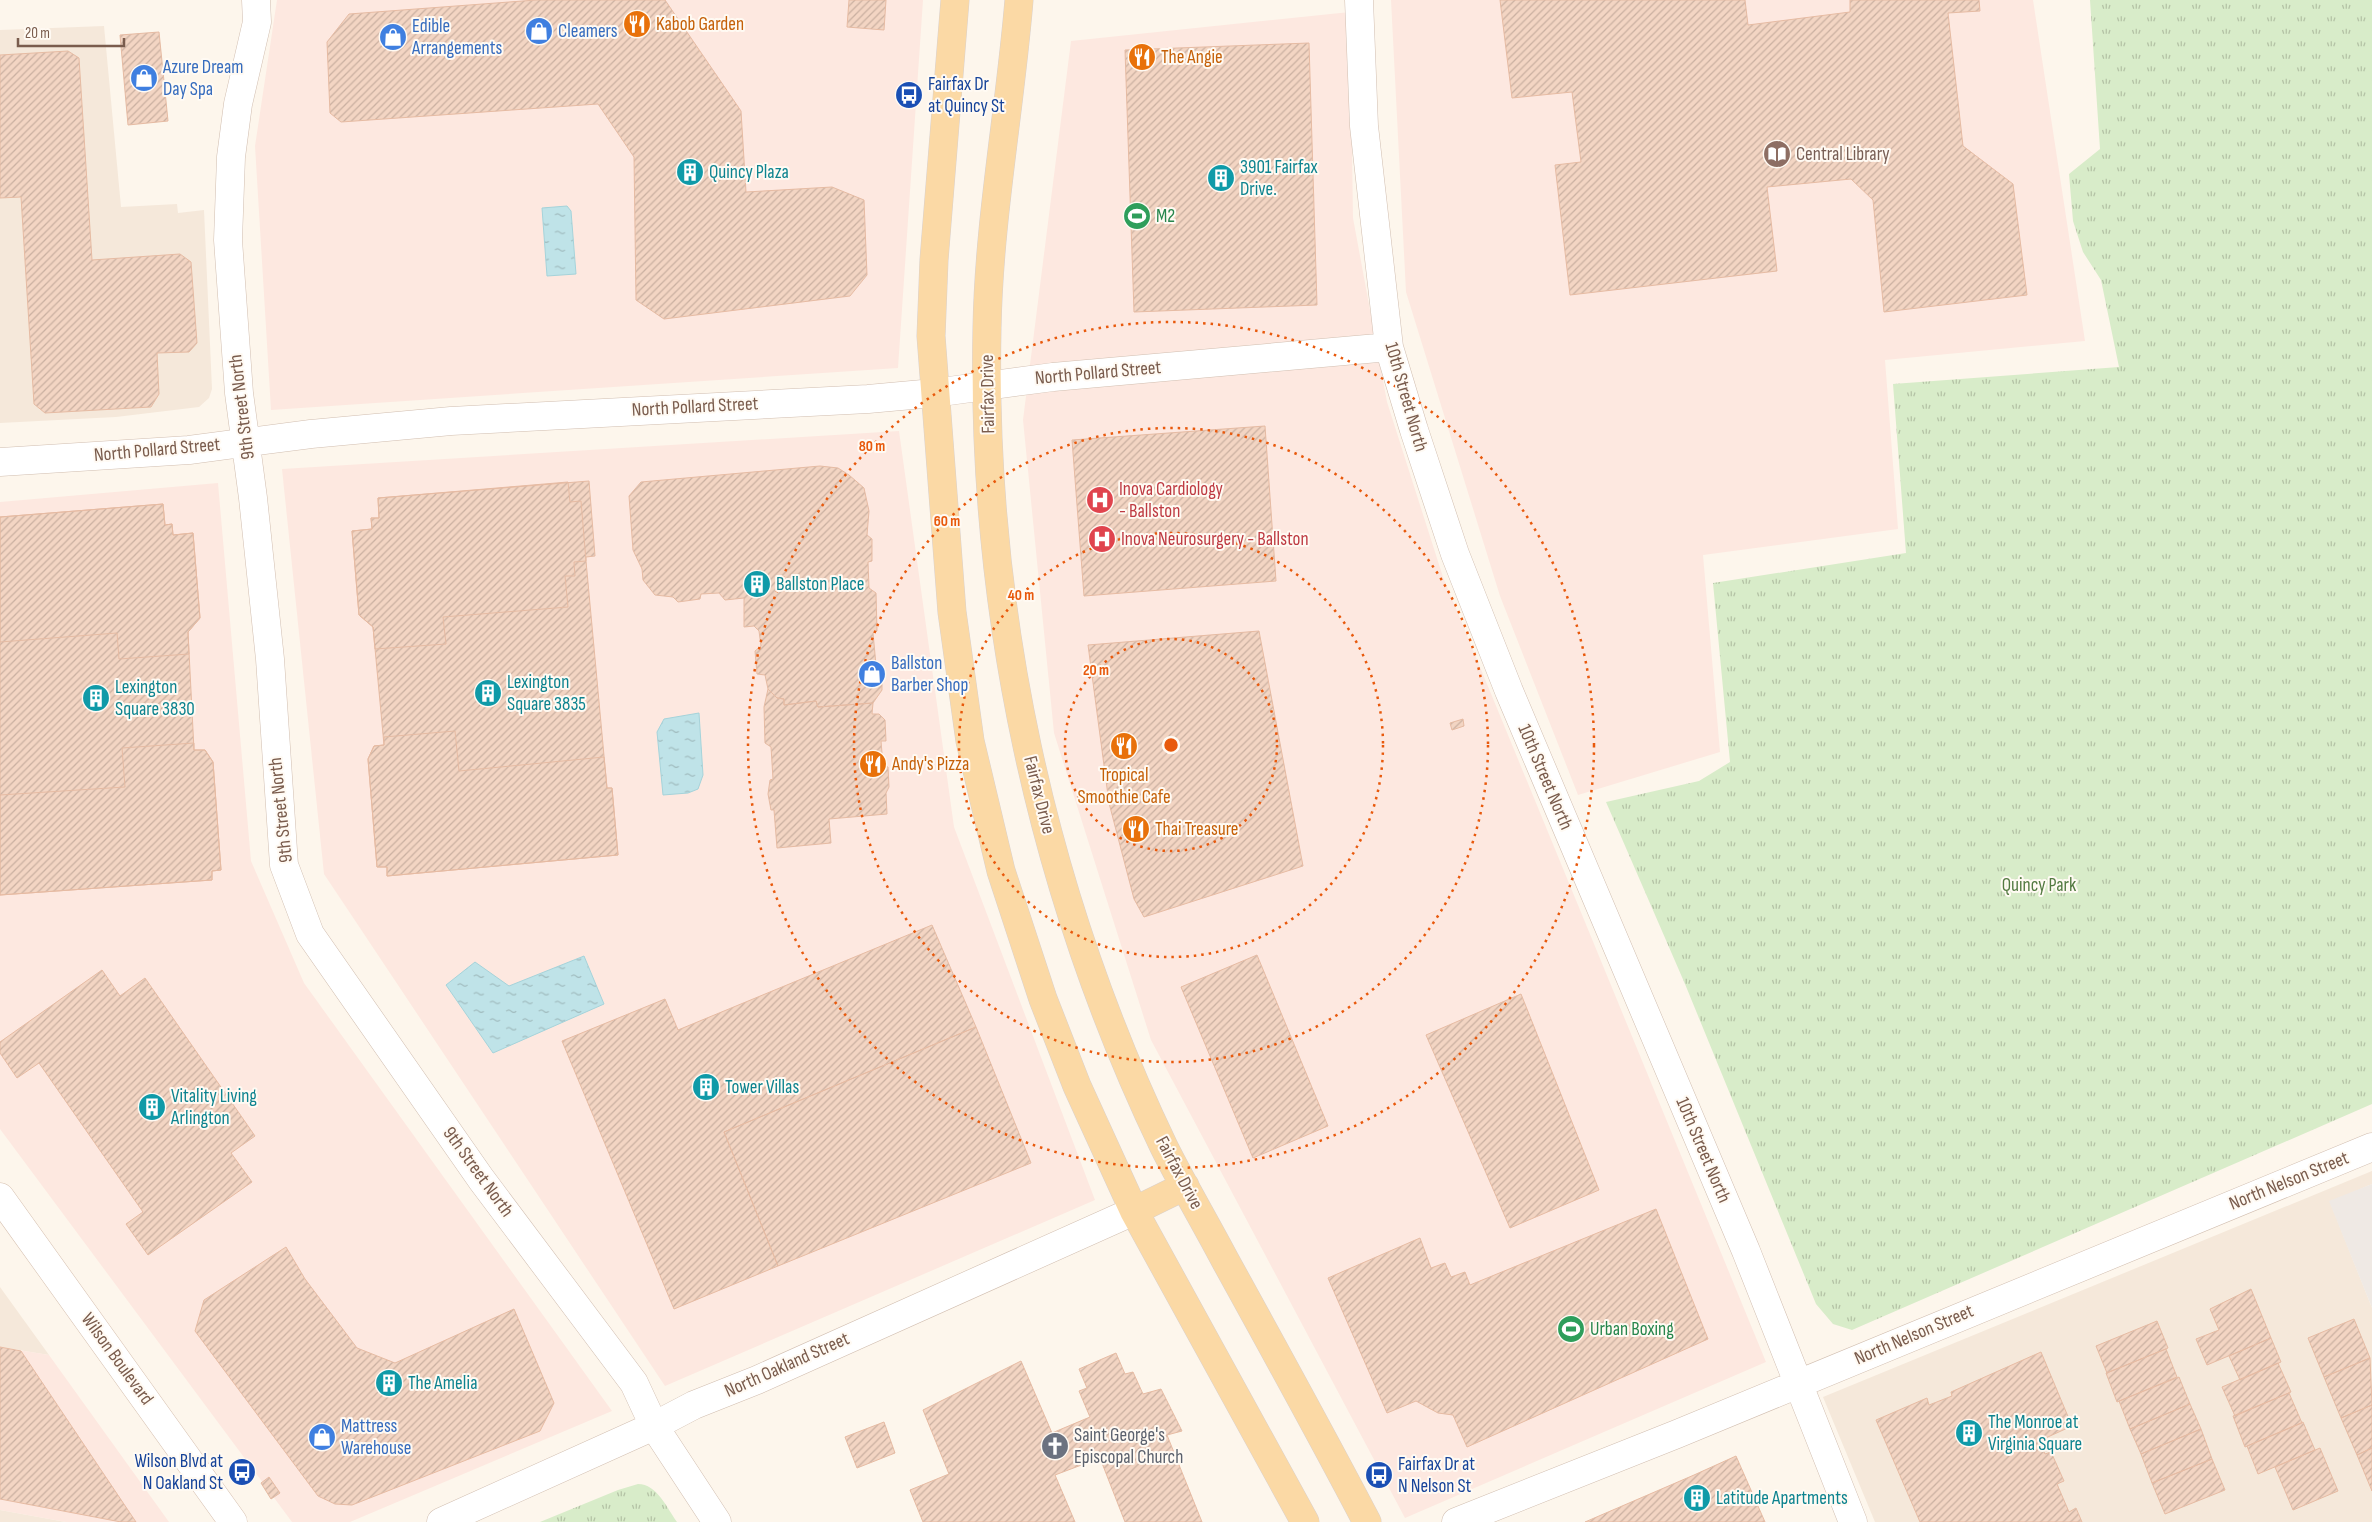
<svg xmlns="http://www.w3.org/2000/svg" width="2372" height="1522" viewBox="0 0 2372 1522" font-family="'Sofia Sans Condensed',sans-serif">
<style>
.residential{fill:#f5e8da}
.commercial{fill:#fde8e0}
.industrial{fill:#efe9e4}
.park{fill:url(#park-tufts)}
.water{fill:url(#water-ripples);stroke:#a5d3da}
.building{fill:url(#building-hatch);stroke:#e6bba3}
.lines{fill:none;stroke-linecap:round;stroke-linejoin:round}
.street-casing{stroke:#d1beb0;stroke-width:29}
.secondary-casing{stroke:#d6c0b0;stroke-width:29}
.primary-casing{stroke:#dad1cd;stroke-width:29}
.street{stroke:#fff;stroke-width:28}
.secondary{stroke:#fff;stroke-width:28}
.primary{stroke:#fbd9a5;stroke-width:28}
.ring{fill:none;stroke:#e8590c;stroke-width:2.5;stroke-dasharray:2.5 5}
.labels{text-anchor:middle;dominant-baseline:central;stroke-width:4;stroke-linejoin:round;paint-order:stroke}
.food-label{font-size:19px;fill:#c56008;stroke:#fffaf3;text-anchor:start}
.shop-label{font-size:19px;fill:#366cbe;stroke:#fffaf3;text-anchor:start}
.transit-label{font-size:19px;fill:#164399;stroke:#fffaf3;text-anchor:start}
.education-label{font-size:19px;fill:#785e54;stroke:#fffaf3;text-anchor:start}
.culture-label{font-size:19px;fill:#0d838f;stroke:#fffaf3;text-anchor:start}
.leisure-label{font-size:19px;fill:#27864d;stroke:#fffaf3;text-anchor:start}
.street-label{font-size:19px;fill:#7a5c4d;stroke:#fffaf3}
.health-label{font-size:19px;fill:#be3a42;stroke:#fffaf3;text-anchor:start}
.park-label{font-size:19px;fill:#537a41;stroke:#fffaf3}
.worship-label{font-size:19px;fill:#5b616d;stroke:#fffaf3;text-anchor:start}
.centre{fill:#e8590c;stroke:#fffaf3;stroke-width:2.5}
.ring-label{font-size:15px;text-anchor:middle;font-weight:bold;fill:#e8590c;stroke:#fffaf3;stroke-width:4;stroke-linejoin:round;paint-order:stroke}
</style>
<defs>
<pattern id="park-tufts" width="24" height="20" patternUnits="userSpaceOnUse" patternTransform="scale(1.25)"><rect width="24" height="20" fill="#d8ecc9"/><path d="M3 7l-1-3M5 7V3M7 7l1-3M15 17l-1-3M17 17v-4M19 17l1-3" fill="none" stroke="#b4c2a5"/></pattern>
<pattern id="water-ripples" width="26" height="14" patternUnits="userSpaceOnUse" patternTransform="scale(1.25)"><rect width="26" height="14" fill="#bfe3e8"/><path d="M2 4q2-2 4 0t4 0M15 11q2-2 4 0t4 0" fill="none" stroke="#a0bbbe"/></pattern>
<pattern id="building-hatch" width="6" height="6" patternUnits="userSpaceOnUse" patternTransform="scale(1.25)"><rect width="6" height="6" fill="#f3d5c3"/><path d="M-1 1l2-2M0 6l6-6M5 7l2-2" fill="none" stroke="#cab0a1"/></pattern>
</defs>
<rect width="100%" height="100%" fill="#fdf6ec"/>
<!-- residential -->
<path class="residential" d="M 104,26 L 121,207 L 177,204 L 178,213 L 204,210 L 212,389 L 209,398 L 199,407 L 116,417 L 0,423 L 0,30 Z
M 2372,1171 L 2372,1184 L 2330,1202 L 2372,1308 L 2372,1522 L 1875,1522 L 1823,1397 Z
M 0,1287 L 49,1355 L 0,1347 Z
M 0,1510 L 66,1522 L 0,1522 Z"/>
<!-- commercial -->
<path class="commercial" d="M 277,0 L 923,0 L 898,368 L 271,410 L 255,146 Z
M 1391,0 L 2033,0 L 2085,341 L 1885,360 L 1898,529 L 1703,555 L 1720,752 L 1578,795 L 1500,596 L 1406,292 Z
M 1350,12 L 1353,218 L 1387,402 L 1443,577 L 1766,1362 L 1405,1518 L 1151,1040 L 1054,733 L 1023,420 L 1071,41 Z
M 899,431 L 954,827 L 1095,1200 L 665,1386 L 324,874 L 282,469 Z
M 218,483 L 251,861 L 304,983 L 612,1411 L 350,1522 L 292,1522 L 0,1129 L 0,502 Z
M 0,1347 L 49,1355 L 169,1522 L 66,1522 L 0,1510 Z"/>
<!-- industrial -->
<path class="industrial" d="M 2372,1184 L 2372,1308 L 2329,1201 Z"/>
<!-- park -->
<path class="park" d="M 2090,0 L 2372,0 L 2372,1104 L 1852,1330 L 1833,1324 L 1816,1304 L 1685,984 L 1606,802 L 1699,781 L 1730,762 L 1713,583 L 1906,553 L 1893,384 L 2119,367 L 2101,280 L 2083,252 L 2073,221 L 2069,174 L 2100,149 Z
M 638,1484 C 657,1484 667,1508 677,1522 L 540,1522 L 618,1490 Z"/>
<!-- water -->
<path class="water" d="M 567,206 L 571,211 L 576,274 L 547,276 L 542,208 Z
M 699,713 L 703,775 L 698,789 L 688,793 L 663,795 L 657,732 L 664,719 Z
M 584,956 L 604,1004 L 493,1053 L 446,985 L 475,962 L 509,986 Z"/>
<!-- building -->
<path class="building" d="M 536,0 L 665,0 L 741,111 L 746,192 L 832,187 L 864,200 L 867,275 L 850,296 L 664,319 L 636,300 L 634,157 L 598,104 L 341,122 L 330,113 L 327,42 L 349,14 Z
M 849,0 L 886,0 L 884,30 L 847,27 Z
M 1500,0 L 1745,0 L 1748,25 L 1850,12 L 1850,0 L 1979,0 L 1980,11 L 1948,13 L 1963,146 L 2013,184 L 2027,295 L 1884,312 L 1873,200 L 1851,179 L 1767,187 L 1777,271 L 1570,295 L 1555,165 L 1581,162 L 1572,92 L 1512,98 Z
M 159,32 L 168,121 L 128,125 L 120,35 Z
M 1309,43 L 1317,305 L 1134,312 L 1125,50 Z
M 68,51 L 79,58 L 92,260 L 180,254 L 191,262 L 197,343 L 189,352 L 157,353 L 159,394 L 151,407 L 45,413 L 34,404 L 21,197 L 0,198 L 0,55 Z
M 1265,426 L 1276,581 L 1084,596 L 1072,440 Z
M 820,466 L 838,468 L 849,475 L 864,488 L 869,511 L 867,535 L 872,539 L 872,561 L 868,562 L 869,588 L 876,593 L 877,631 L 873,633 L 876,665 L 882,666 L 882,690 L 873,703 L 818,707 L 816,701 L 784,705 L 784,699 L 777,698 L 768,689 L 765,675 L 757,674 L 755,651 L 761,646 L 759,631 L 754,626 L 744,627 L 744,598 L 725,600 L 719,593 L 701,594 L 700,599 L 678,602 L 673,597 L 655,595 L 643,580 L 642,569 L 633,550 L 629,496 L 641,482 Z
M 589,481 L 595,556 L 586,557 L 586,561 L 607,788 L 612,788 L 618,855 L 387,876 L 387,867 L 377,867 L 368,759 L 374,746 L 384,745 L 373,627 L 359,615 L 352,531 L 372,529 L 371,518 L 379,518 L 378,498 Z
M 568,482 L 570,502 L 581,501 L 586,561 L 574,562 L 575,576 L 565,576 L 568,607 L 443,617 L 446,644 L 375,649 L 373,627 L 359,615 L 352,531 L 372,529 L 371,518 L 379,518 L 378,498 Z
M 163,504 L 165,525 L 172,524 L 173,535 L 193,533 L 200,618 L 188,632 L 194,750 L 205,750 L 213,762 L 221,870 L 212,871 L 212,880 L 0,895 L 0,517 Z
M 163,504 L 165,525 L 172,524 L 173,535 L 193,533 L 200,618 L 188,632 L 189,654 L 119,659 L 117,633 L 0,642 L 0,517 Z
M 1259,631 L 1303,866 L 1144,917 L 1134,899 L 1109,803 L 1088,645 Z
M 768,689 L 777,698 L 784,699 L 784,705 L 816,701 L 818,707 L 873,703 L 872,714 L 879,714 L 885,720 L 886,741 L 881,741 L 883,765 L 888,767 L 889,787 L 886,793 L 887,814 L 829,819 L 831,843 L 777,848 L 774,810 L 771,810 L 768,794 L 770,780 L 773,779 L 771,747 L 765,743 L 764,707 Z
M 1463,719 L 1464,726 L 1452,730 L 1450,723 Z
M 455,731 L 459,771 L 604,757 L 607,788 L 612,788 L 618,855 L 387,876 L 387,867 L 377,867 L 368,759 L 374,746 L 384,745 L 384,737 Z
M 194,743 L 194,750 L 205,750 L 213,762 L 221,870 L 212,871 L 212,880 L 0,895 L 0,795 L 125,787 L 122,748 Z
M 932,925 L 976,1027 L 724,1132 L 778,1266 L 674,1309 L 562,1041 L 665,999 L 678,1030 Z
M 1257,955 L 1328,1126 L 1253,1158 L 1181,987 Z
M 102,970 L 120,996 L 145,978 L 255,1136 L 231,1153 L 252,1182 L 148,1255 L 126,1224 L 143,1212 L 39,1063 L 17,1078 L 0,1053 L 0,1042 Z
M 1521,994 L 1599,1190 L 1510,1228 L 1426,1035 Z
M 976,1027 L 1031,1163 L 778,1266 L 724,1132 Z
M 1656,1209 L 1708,1339 L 1467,1447 L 1453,1415 L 1438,1413 L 1416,1401 L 1387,1413 L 1328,1278 L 1420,1238 L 1431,1268 L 1445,1263 L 1451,1277 L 1465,1272 L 1470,1285 Z
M 286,1247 L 305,1279 L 357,1348 L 395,1363 L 514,1309 L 554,1403 L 540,1431 L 352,1505 L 335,1504 L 318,1496 L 195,1331 L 204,1300 Z
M 2251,1289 L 2271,1338 L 2207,1365 L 2196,1339 L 2219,1330 L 2210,1309 Z
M 2354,1319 L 2370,1358 L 2324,1377 L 2308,1338 Z
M 2157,1321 L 2168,1348 L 2107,1373 L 2096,1346 Z
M 2271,1338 L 2281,1362 L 2240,1380 L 2229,1356 Z
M 0,1347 L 21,1351 L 136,1522 L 121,1522 L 0,1499 Z
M 2166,1349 L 2177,1377 L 2117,1402 L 2106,1373 Z
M 2041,1352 L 2072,1426 L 2039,1441 L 2045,1454 L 2051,1452 L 2064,1481 L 2057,1484 L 2069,1512 L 2076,1508 L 2082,1522 L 1920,1522 L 1876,1420 L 1927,1398 L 1929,1405 L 1952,1396 L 1951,1392 Z
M 1116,1353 L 1125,1374 L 1133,1372 L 1143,1394 L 1161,1389 L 1182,1431 L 1167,1435 L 1202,1522 L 1125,1522 L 1100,1458 L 1055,1475 L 1075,1522 L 923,1522 L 910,1490 L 949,1474 L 923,1410 L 1021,1361 L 1052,1433 L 1090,1417 L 1079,1391 L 1087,1388 L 1079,1369 Z
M 2370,1358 L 2372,1405 L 2341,1418 L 2324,1377 Z
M 2278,1363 L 2291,1392 L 2235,1416 L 2222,1387 Z
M 2179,1377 L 2190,1404 L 2130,1429 L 2119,1401 Z
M 2289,1393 L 2302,1423 L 2245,1447 L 2233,1416 Z
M 2190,1404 L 2201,1429 L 2141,1454 L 2130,1429 Z
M 2372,1405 L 2372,1448 L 2357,1455 L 2341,1418 Z
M 884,1422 L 895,1453 L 857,1468 L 845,1437 Z
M 2303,1422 L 2315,1450 L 2258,1474 L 2247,1446 Z
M 2201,1429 L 2212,1459 L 2152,1483 L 2141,1454 Z
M 2320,1448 L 2338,1491 L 2293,1510 L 2275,1467 Z
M 2372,1448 L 2372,1491 L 2357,1455 Z
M 1736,1456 L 1765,1522 L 1585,1522 L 1694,1475 Z
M 2212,1459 L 2225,1490 L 2165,1514 L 2152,1483 Z
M 269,1477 L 280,1493 L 271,1499 L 261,1483 Z"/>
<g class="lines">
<!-- street casing -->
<g class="street-casing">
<path id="street" d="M 256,0 L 257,22 L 238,104 L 231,157 L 228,240 L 239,393 L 253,498 L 270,659 L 284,865 L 310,934 L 481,1179 L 634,1383 L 654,1426 L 717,1522
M 1359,0 L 1364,126 L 1389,347 L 1414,430 L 1455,554 L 1509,691 L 1746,1251 L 1853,1522
M 0,462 L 189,450 L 311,434 L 451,421 L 868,399 L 934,393 L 1053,377 L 1389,347
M 441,1522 L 654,1426 L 694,1405 L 757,1380 L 1134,1211
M 1456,1522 L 1677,1434 L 2372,1147"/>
</g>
<!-- secondary casing -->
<g class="secondary-casing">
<path id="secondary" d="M 0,1197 L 233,1522"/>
</g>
<!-- primary casing -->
<g class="primary-casing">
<path id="primary" d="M 955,0 L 934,260 L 931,336 L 952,612 L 970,741 L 1001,871 L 1043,999 L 1077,1086 L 1134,1211 L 1305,1522
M 1019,0 C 1010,110 989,218 987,328 C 981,610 1042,893 1164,1147 C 1183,1185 1205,1222 1225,1260 C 1273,1347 1321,1434 1367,1522
M 1134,1211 L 1185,1186"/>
</g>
<!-- street -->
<use href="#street" class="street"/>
<!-- secondary -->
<use href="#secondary" class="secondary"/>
<!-- primary -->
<use href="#primary" class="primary"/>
</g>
<!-- distance rings -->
<g class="ring">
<circle cx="1171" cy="745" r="106"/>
<circle cx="1171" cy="745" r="212"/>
<circle cx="1171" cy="745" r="317"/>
<circle cx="1171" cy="745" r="423"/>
</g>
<!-- icons -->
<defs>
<g id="restaurant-disc" transform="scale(1.4375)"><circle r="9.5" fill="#e8710a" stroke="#fffaf3"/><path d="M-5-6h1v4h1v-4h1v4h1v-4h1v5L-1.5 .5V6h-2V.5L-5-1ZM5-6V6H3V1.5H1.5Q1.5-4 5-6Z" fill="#fff"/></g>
<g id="shop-disc" transform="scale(1.4375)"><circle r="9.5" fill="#3f7fe0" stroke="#fffaf3"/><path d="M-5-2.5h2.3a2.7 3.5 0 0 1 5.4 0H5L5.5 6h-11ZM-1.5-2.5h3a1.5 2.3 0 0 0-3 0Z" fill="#fff"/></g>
<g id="bus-disc" transform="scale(1.4375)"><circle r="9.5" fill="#1a4fb4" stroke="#fffaf3"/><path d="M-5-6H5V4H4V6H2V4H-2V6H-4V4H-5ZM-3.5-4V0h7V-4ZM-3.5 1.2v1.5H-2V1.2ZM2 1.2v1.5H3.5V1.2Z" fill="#fff"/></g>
<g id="library-disc" transform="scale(1.4375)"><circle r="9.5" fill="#8d6e63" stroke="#fffaf3"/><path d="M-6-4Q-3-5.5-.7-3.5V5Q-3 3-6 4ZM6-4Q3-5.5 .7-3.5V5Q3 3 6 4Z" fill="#fff"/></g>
<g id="building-disc" transform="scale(1.4375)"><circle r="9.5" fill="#0f9aa8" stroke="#fffaf3"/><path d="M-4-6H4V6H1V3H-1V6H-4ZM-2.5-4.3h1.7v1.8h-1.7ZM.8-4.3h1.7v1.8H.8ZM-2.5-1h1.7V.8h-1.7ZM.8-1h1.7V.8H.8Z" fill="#fff"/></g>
<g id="stadium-disc" transform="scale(1.4375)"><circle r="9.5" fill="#2e9e5b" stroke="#fffaf3"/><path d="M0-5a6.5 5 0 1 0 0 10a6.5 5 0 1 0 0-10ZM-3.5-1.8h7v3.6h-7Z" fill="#fff"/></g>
<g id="hospital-disc" transform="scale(1.4375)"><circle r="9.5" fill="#e0444e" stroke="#fffaf3"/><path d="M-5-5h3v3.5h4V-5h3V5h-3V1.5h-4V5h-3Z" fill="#fff"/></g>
<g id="church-disc" transform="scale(1.4375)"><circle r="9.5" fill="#6b7280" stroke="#fffaf3"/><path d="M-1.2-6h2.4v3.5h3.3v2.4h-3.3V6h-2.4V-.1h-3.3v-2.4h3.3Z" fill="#fff"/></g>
</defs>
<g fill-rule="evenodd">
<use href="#restaurant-disc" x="637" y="24"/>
<use href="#shop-disc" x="539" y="31"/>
<use href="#shop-disc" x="393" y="37"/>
<use href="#restaurant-disc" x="1142" y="57"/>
<use href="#shop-disc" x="144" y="78"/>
<use href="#bus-disc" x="909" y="95"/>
<use href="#library-disc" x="1777" y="154"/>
<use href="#building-disc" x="690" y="172"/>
<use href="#building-disc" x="1221" y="178"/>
<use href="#stadium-disc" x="1137" y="216"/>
<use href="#hospital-disc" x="1100" y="500"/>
<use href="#hospital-disc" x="1102" y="539"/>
<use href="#building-disc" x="757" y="584"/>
<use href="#shop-disc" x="872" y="674"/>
<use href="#building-disc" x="488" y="693"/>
<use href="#building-disc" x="96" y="698"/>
<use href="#restaurant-disc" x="1124" y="746"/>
<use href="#restaurant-disc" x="873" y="764"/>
<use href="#restaurant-disc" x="1136" y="829"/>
<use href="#building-disc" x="706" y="1087"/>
<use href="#building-disc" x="152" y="1107"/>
<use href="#stadium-disc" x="1571" y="1329"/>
<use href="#building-disc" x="389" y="1383"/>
<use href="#building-disc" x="1969" y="1433"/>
<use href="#shop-disc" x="322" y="1437"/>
<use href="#church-disc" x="1055" y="1446"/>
<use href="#bus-disc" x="242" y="1472"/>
<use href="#bus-disc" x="1379" y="1475"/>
<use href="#building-disc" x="1697" y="1498"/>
</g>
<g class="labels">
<!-- food labels -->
<g class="food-label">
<text x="656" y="24">Kabob Garden</text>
<text x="1161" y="57">The Angie</text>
<text x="892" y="764">Andy's Pizza</text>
<text x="1124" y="775" text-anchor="middle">Tropical<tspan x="1124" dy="22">Smoothie Cafe</tspan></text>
<text x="1155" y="829">Thai Treasure</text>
</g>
<!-- shop labels -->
<g class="shop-label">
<text x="412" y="26">Edible<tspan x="412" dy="22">Arrangements</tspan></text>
<text x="558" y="31">Cleamers</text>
<text x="163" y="67">Azure Dream<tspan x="163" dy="22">Day Spa</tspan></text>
<text x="891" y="663">Ballston<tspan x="891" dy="22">Barber Shop</tspan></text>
<text x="341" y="1426">Mattress<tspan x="341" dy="22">Warehouse</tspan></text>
</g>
<!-- transit labels -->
<g class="transit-label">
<text x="928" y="84">Fairfax Dr<tspan x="928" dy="22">at Quincy St</tspan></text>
<text x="223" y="1461" text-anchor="end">Wilson Blvd at<tspan x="223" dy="22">N Oakland St</tspan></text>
<text x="1398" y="1464">Fairfax Dr at<tspan x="1398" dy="22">N Nelson St</tspan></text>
</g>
<!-- education labels -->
<g class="education-label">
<text x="1796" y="154">Central Library</text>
</g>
<!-- culture labels -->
<g class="culture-label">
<text x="1240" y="167">3901 Fairfax<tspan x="1240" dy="22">Drive.</tspan></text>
<text x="709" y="172">Quincy Plaza</text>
<text x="776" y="584">Ballston Place</text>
<text x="507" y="682">Lexington<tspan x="507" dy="22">Square 3835</tspan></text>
<text x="115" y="687">Lexington<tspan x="115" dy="22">Square 3830</tspan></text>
<text x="725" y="1087">Tower Villas</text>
<text x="171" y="1096">Vitality Living<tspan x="171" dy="22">Arlington</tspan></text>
<text x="408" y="1383">The Amelia</text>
<text x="1988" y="1422">The Monroe at<tspan x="1988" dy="22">Virginia Square</tspan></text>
<text x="1716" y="1498">Latitude Apartments</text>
</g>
<!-- leisure labels -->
<g class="leisure-label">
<text x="1156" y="216">M2</text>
<text x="1590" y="1329">Urban Boxing</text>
</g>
<!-- street labels -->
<g class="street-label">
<text transform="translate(1098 373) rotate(-5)">North Pollard Street</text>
<text transform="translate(988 394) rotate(-91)">Fairfax Drive</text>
<text transform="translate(1406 397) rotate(74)">10th Street North</text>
<text transform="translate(242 407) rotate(-97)">9th Street North</text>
<text transform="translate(695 407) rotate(-3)">North Pollard Street</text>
<text transform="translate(157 450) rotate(-5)">North Pollard Street</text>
<text transform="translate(1545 777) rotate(67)">10th Street North</text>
<text transform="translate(1039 795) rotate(76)">Fairfax Drive</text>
<text transform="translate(281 810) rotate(-96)">9th Street North</text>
<text transform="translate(1703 1150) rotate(67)">10th Street North</text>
<text transform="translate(478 1172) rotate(54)">9th Street North</text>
<text transform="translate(1179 1173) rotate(62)">Fairfax Drive</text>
<text transform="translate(2289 1181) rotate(-22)">North Nelson Street</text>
<text transform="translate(1914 1335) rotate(-23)">North Nelson Street</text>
<text transform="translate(117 1359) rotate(54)">Wilson Boulevard</text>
<text transform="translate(787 1365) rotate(-24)">North Oakland Street</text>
</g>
<!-- health labels -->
<g class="health-label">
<text x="1119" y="489">Inova Cardiology<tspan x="1119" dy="22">- Ballston</tspan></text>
<text x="1121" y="539">Inova Neurosurgery - Ballston</text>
</g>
<!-- park labels -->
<g class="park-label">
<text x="2039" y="885">Quincy Park</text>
</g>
<!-- worship labels -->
<g class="worship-label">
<text x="1074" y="1435">Saint George's<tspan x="1074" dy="22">Episcopal Church</tspan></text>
</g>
</g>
<circle cx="1171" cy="745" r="8" class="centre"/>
<g class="ring-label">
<text x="872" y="451">80 m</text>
<text x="947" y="526">60 m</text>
<text x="1021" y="600">40 m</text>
<text x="1096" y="675">20 m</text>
</g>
<!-- scale -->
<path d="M18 38v8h106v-8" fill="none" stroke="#7a5c4d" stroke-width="2.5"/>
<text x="25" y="38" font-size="15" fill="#7a5c4d" stroke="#fffaf3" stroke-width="4" paint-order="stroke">20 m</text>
</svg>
